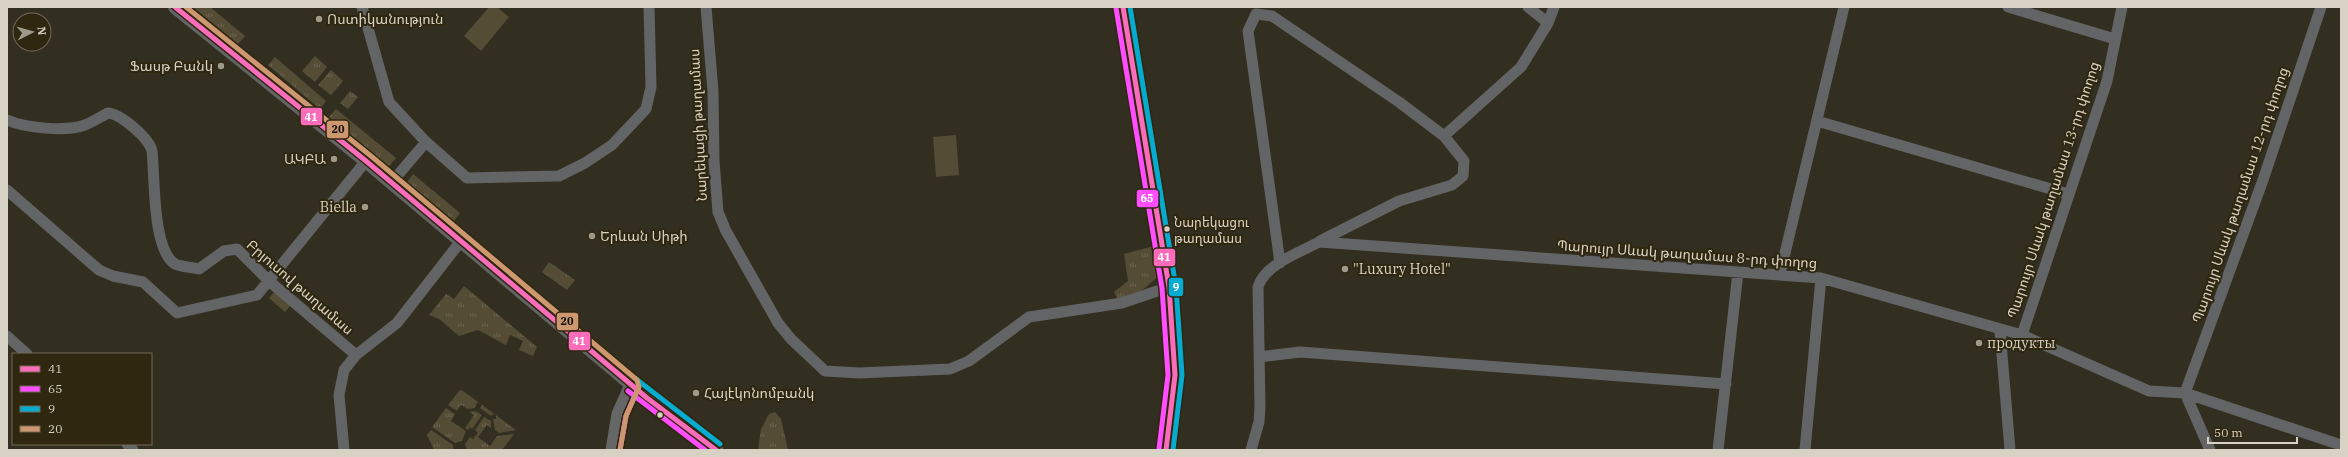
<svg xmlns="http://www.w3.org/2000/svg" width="2348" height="457" viewBox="0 0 2348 457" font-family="'IBM Plex Serif','Noto Sans Armenian',serif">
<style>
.grass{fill:url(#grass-tufts)}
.garden{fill:#554c35}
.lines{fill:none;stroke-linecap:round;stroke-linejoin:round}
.minor{stroke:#636465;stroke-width:11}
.tertiary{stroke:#636465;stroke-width:14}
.secondary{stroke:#656666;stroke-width:15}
.bus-1-casing{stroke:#2f270f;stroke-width:8}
.bus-2-casing{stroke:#2f270f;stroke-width:8}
.bus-3-casing{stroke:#2f270f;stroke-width:8}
.bus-4-casing{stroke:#2f270f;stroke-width:8}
.bus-1{stroke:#fb6dba;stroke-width:5}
.bus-2{stroke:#ff4dff;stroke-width:5}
.bus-3{stroke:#06acd0;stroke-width:5}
.bus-4{stroke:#cd976f;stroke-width:5}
.poi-dot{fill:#9e998b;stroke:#2f270f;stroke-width:1.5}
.bus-dot{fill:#d8d2c4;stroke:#2f270f;stroke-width:1.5}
.labels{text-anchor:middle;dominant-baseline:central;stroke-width:4;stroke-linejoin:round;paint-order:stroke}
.bus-label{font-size:13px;fill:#d8d2c4;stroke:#2f270f;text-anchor:start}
.poi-label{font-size:14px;fill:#d8d2c4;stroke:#2f270f;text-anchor:start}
.street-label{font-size:14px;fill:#d8d2c4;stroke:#2f270f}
.line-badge{stroke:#2f270f;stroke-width:1.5}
.badge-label{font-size:11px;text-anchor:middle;font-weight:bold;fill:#fff}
.pale-badge-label{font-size:11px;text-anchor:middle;font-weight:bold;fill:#111}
</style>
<defs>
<pattern id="grass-tufts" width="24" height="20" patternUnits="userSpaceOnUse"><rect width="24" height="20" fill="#554c35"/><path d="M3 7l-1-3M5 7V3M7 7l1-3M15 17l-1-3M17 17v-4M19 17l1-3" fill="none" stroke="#6d6551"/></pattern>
</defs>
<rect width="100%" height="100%" fill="#322e20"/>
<!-- grass -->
<path class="grass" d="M 193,7 L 210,7 L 245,36 L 238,44 Z
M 315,56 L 327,67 L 315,82 L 302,71 Z
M 275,57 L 326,101 L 320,109 L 268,65 Z
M 331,70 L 343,81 L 331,95 L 318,85 Z
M 350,91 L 358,97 L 348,109 L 340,103 Z
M 336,109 L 396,158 L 389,166 L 329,117 Z
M 413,174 L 460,213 L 454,221 L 407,182 Z
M 1154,246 L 1159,275 C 1151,284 1129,303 1117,298 L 1114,292 L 1128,281 L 1124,254 Z
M 549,262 L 575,280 L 567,290 L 542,272 Z
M 464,286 L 537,347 L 533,356 L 519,350 L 523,341 L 510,335 L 506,345 L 478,330 L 459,336 L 439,319 L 429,315 L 446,294 L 454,299 Z
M 275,291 L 291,305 L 285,312 L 269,298 Z
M 460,390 L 463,391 L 516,430 L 499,433 L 495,430 L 493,419 L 496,419 L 496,415 L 493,414 L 491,416 L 480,408 L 482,405 L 477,402 L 475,408 L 467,409 L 462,405 L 460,406 L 457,411 L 448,405 Z
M 446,408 L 455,414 L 451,421 L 466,431 L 462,441 L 455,443 L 432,427 Z
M 475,411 L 482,415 L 472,429 L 470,427 L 468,430 L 465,428 L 474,415 L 469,412 Z
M 775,412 L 781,419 L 788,450 L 758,450 L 761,429 L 769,414 Z
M 484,417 L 491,421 L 491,428 L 487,425 L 478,437 L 490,446 L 497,436 L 514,434 L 502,450 L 467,450 L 465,444 L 470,437 L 473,439 L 478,433 L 475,430 Z
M 431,430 L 453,445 L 453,450 L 434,450 L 427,435 Z"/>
<!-- garden -->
<path class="garden" d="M 489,7 L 497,7 L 509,17 L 481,51 L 464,36 Z
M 956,135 L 959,175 L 936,177 L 933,137 Z"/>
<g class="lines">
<!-- minor -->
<path class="minor" d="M 362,7 L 389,102 L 426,142 L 467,178 L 559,176 L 585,163 L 612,145 L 646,109 L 651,87 L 649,7
M 706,7 L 713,91 L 714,161 L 718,212 L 726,231 L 778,323 L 791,339 L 825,371 L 859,373 L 950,369 L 969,361 L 1029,317 L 1122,303 L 1169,287
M 1528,7 L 1548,23
M 2008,7 L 2115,39
M 7,120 C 25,128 66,132 85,125 C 93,122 100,117 108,113 C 121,114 149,138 152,151 C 155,176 152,250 175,264 C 181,267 192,267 199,269 L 224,251 L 237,249 L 269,281 L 356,355
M 1817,121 L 2068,194
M 1444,136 L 1521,67 L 1548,23 L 1554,7
M 391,183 L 426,142
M 7,190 L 99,270 L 113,276 L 143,282 L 177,313 L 257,295 L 366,161
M 1280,263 L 1248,31 L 1256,14 L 1272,16 L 1399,102 L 1444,136 L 1464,161 L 1463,176 L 1452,185 L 1399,201 L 1320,241
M 1780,274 L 1844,7
M 2000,331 L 2010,450
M 2022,335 L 2107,81 L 2122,7
M 7,336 L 27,354
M 1259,357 L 1300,352 L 1726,384
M 127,444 L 133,450
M 344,450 L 339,395 L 344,370 L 356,355 L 397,323 L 461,241
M 1251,450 L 1259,422 L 1260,407 L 1258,287 C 1265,264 1299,253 1319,242 L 1821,278 L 2022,335 L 2149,391 L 2185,393 L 2341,445
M 1718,450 L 1738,272
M 1805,450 L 1821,278
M 2210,450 L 2185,393 L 2263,180 L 2321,7"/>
<!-- tertiary -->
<path class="tertiary" d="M 175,7 L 366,161 L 632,385"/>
<!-- secondary -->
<path class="secondary" d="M 1123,7 L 1169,287 L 1175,375 L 1166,450
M 613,450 L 619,414 L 632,385 L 716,450"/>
<!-- bus-1 casing -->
<g class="bus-1-casing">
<path id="bus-1" d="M 175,7 L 366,161 L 647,398 L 716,450
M 1123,7 L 1169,287 L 1175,375 L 1166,450"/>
</g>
<!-- bus-2 casing -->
<g class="bus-2-casing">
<path id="bus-2" d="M 1116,8 L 1162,288 L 1168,375 L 1159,449
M 628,391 L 705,450
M 620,450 L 626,416 L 638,388"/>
</g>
<!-- bus-3 casing -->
<g class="bus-3-casing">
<path id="bus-3" d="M 1130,7 L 1176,287 L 1182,375 L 1173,450
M 636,379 L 720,444"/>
</g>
<!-- bus-4 casing -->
<g class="bus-4-casing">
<path id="bus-4" d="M 186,7 L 371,156 L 637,380 L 639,387 L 626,416 L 620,450"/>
</g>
<!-- bus-1 -->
<use href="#bus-1" class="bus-1"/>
<!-- bus-2 -->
<use href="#bus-2" class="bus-2"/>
<!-- bus-3 -->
<use href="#bus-3" class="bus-3"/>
<!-- bus-4 -->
<use href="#bus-4" class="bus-4"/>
</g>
<!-- markers -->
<g class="poi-dot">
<circle cx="319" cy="19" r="4"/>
<circle cx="221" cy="66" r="4"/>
<circle cx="334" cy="159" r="4"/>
<circle cx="365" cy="207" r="4"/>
<circle cx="592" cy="236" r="4"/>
<circle cx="1345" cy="269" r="4"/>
<circle cx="1979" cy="343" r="4"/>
<circle cx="696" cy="393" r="4"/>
</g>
<g class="bus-dot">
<circle cx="1167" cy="229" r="3.5"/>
<circle cx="660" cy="415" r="3.5"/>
</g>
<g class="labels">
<!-- bus labels -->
<g class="bus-label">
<text x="1174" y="222">Նարեկացու<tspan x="1174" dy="16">թաղամաս</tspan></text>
</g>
<!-- poi labels -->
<g class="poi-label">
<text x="327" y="19">Ոստիկանություն</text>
<text x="213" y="66" text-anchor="end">Ֆասթ Բանկ</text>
<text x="326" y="159" text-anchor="end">ԱԿԲԱ</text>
<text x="357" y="207" text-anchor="end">Biella</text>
<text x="600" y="236">Երևան Սիթի</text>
<text x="1353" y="269">"Luxury Hotel"</text>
<text x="1987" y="343">продукты</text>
<text x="704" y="393">Հայէկոնոմբանկ</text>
</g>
<!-- street labels -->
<g class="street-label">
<text transform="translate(698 125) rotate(-93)">Նարեկացի թաղամաս</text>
<text transform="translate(2053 190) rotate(-72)">Պարույր Սևակ թաղամաս 13-րդ փողոց</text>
<text transform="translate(2240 195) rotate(-71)">Պարույր Սևակ թաղամաս 12-րդ փողոց</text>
<text transform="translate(1687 254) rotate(4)">Պարույր Սևակ թաղամաս 8-րդ փողոց</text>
<text transform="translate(300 287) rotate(41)">Բրյուսով թաղամաս</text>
</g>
</g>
<g class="line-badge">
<rect x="300" y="107" width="23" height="19" rx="4" fill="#fb6dba"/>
<rect x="326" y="120" width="23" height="19" rx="4" fill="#cd976f"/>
<rect x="1136" y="189" width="23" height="19" rx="4" fill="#ff4dff"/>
<rect x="1153" y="248" width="23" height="19" rx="4" fill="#fb6dba"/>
<rect x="1168" y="277" width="16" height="20" rx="4" fill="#06acd0"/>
<rect x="556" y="312" width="23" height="19" rx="4" fill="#cd976f"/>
<rect x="568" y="331" width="23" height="20" rx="4" fill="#fb6dba"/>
</g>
<g class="badge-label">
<text x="311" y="121">41</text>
<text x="1147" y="202">65</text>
<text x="1164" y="261">41</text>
<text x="1176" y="291">9</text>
<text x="579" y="345">41</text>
</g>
<g class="pale-badge-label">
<text x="338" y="133">20</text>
<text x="567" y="325">20</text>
</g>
<!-- border -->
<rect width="2348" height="457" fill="none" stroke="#d8d2c4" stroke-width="16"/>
<!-- legend -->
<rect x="12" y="353" width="140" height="92" fill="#2f270f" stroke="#736b57"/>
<rect x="20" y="366" width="20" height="6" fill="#fb6dba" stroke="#736b57"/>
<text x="48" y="373" font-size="12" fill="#d8d2c4">41</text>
<rect x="20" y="386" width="20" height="6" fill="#ff4dff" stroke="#736b57"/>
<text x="48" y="393" font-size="12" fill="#d8d2c4">65</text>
<rect x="20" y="406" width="20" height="6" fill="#06acd0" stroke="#736b57"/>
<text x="48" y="413" font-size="12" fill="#d8d2c4">9</text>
<rect x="20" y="426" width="20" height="6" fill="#cd976f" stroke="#736b57"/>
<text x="48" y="433" font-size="12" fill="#d8d2c4">20</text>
<!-- north arrow -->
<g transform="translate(32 32) rotate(84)"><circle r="19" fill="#2f270f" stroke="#736b57"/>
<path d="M0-3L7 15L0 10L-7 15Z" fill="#9e998b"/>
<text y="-6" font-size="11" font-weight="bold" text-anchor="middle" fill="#d8d2c4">N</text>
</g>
<!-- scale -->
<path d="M2208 437v6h89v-6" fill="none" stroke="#d8d2c4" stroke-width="2"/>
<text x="2214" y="437" font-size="12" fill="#d8d2c4" stroke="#2f270f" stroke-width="3" paint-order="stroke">50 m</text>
</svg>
